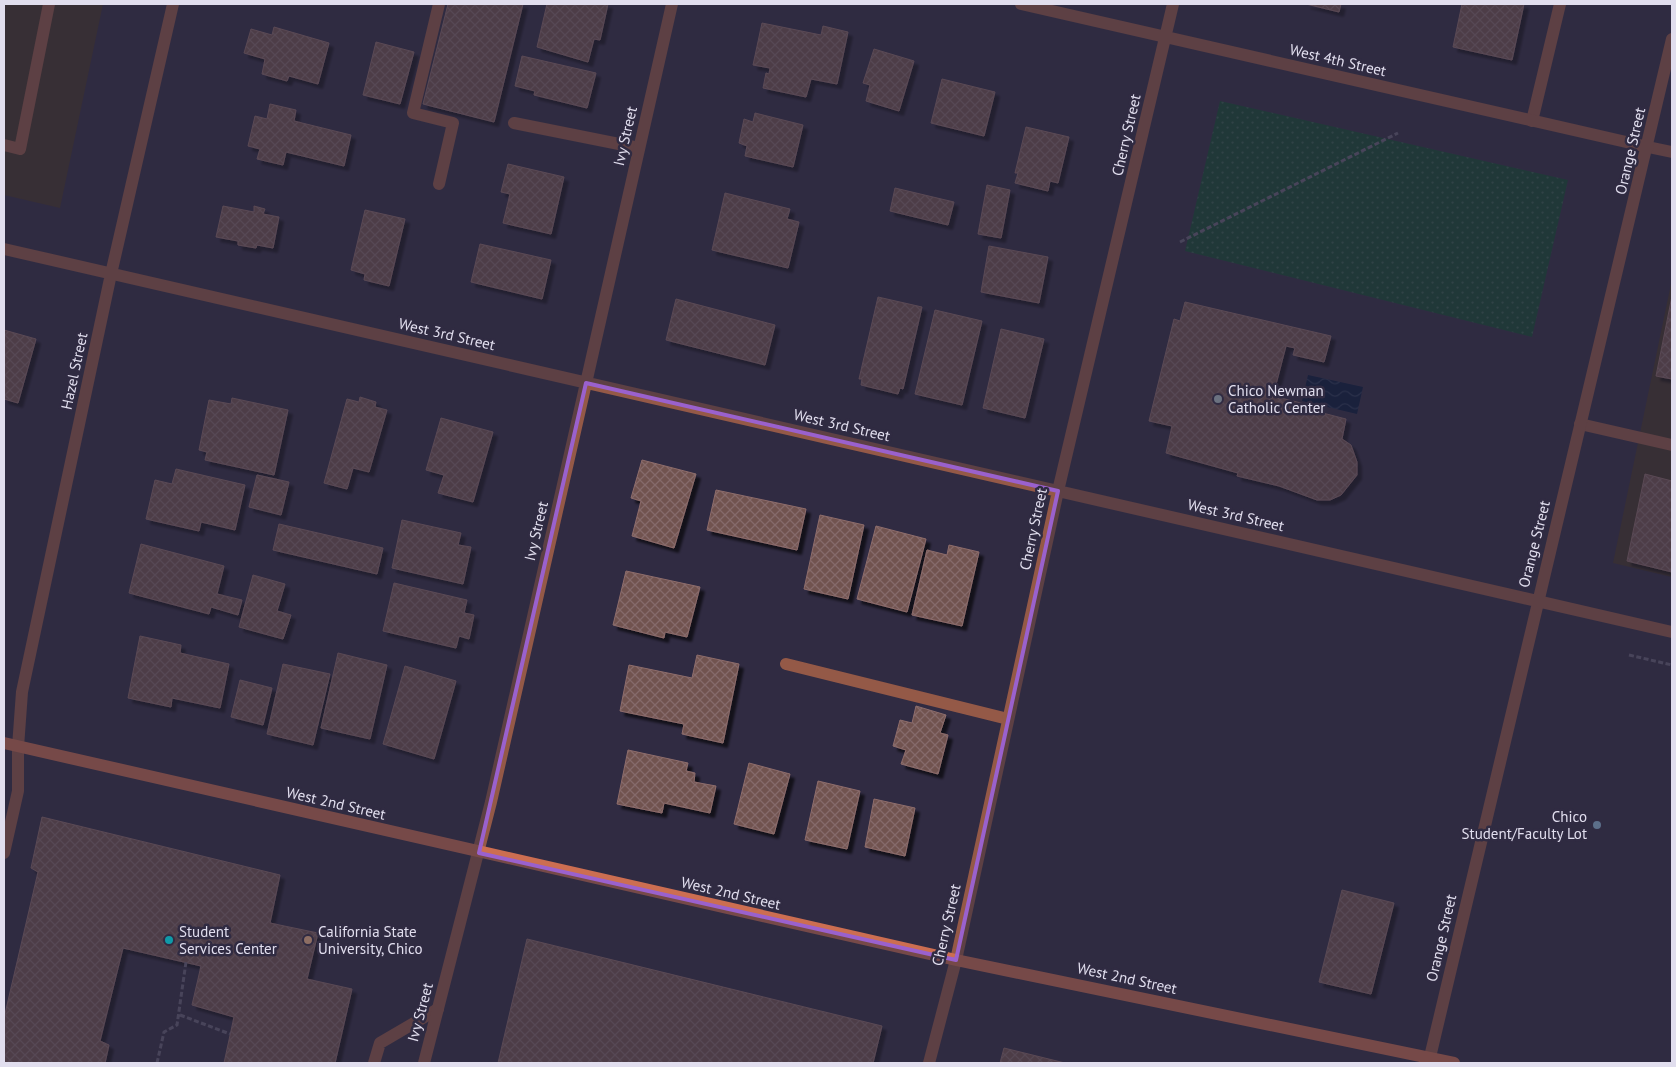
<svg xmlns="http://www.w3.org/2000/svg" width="1676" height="1067" viewBox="0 0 1676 1067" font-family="'PT Sans',sans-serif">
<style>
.commercial{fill:#413326}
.grass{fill:url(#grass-dots)}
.water{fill:url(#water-waves)}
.building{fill:url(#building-cross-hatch);stroke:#8e6d6b;filter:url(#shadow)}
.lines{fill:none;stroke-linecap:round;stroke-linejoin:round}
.path{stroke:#676378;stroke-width:3;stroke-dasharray:5 2.5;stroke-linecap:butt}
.lane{stroke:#945947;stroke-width:12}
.street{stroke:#945947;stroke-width:12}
.secondary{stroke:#cc6e51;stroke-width:12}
.marked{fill:none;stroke:#9a61cd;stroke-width:4;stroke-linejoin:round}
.worship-dot{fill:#6b7280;stroke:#302b42;stroke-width:2}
.service-dot{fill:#5c6f8a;stroke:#302b42;stroke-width:2}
.culture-dot{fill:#0f9aa8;stroke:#302b42;stroke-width:2}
.education-dot{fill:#8d6e63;stroke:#302b42;stroke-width:2}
.labels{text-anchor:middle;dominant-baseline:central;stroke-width:5;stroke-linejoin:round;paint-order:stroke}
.street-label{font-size:15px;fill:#e1deee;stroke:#302b42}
.poi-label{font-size:15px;fill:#e1deee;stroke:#302b42;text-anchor:start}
</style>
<defs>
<pattern id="grass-dots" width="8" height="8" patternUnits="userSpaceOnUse" patternTransform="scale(1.25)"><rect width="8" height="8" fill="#0f472e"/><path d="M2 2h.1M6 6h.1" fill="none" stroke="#32614d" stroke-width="1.8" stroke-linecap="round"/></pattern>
<pattern id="water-waves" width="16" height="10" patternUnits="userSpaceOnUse" patternTransform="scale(1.25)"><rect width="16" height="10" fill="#001437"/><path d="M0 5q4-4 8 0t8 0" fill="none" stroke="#253654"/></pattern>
<pattern id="building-cross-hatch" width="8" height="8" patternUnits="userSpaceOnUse" patternTransform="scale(1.25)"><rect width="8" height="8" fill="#715250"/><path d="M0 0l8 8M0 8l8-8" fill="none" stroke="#856a6a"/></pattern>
<filter id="shadow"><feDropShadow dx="4.5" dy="4.5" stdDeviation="1" flood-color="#0009"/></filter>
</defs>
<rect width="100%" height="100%" fill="#302b42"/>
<!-- commercial -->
<path class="commercial" d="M 4,4 L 103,4 L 60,208 L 4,195 Z
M 1672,279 L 1672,577 L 1613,563 Z"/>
<!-- grass -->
<path class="grass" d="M 1220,101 L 1568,180 L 1532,337 L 1185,251 Z"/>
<!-- water -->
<path class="water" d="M 1308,375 L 1363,387 L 1357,414 L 1302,401 Z"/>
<!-- building -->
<path class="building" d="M 448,4 L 523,4 L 494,122 L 423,104 Z
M 547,4 L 608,4 L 600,40 L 594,39 L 588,62 L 537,47 Z
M 1306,4 L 1341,4 L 1339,12 Z
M 1462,4 L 1524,4 L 1512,60 L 1453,47 Z
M 762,23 L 821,35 L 823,26 L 848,32 L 837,84 L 811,79 L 806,97 L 763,88 L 766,73 L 769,74 L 770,68 L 753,65 Z
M 274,27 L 329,43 L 318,84 L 289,76 L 287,81 L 262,74 L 265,59 L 244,53 L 251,29 L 272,35 Z
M 376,42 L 414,52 L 400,104 L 363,95 Z
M 874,49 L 914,61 L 899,111 L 866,101 L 870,85 L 863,83 Z
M 522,56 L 596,73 L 587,108 L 534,95 L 535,91 L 515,86 Z
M 942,79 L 995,92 L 984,136 L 931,123 Z
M 270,104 L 296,110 L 294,121 L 351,135 L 344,166 L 286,152 L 283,165 L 257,159 L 260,149 L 248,146 L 255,116 L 267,119 Z
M 755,113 L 803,125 L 793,167 L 745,156 L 747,146 L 739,143 L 744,119 L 753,122 Z
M 1026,127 L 1069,137 L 1058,183 L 1050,181 L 1048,191 L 1015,183 L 1018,173 L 1015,173 Z
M 508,164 L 564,177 L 551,234 L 503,223 L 510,194 L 501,192 Z
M 987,185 L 1010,190 L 1001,238 L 978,234 Z
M 895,188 L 954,202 L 948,225 L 890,211 Z
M 725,193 L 790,209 L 787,219 L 799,222 L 788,268 L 712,250 Z
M 223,206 L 254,212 L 254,206 L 265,209 L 263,214 L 279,217 L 273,248 L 257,245 L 256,248 L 238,245 L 238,241 L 216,237 Z
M 365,210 L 405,219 L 389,286 L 364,280 L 365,274 L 351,270 Z
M 480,244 L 551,260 L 542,299 L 471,282 Z
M 989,246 L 1048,257 L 1039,303 L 981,292 Z
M 1672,296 L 1672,379 L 1656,376 Z
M 878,297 L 922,307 L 903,389 L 900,388 L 898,394 L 861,385 L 862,379 L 859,379 Z
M 676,299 L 775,325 L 765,365 L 666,340 Z
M 1185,302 L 1331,336 L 1324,362 L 1293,355 L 1295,348 L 1286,346 L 1273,396 L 1317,407 L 1315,411 L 1346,419 L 1342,439 L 1351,445 L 1357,462 L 1357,475 L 1341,495 L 1330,500 L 1317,500 L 1279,486 L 1237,476 L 1238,473 L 1166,453 L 1172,426 L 1149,421 L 1174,319 L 1180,321 Z
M 935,310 L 982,321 L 962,405 L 915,394 Z
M 1001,329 L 1044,339 L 1025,418 L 983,408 Z
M 4,330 L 36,339 L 18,403 L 4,399 Z
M 360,397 L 376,402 L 375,407 L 387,410 L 369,472 L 353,468 L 347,489 L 324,483 L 347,399 L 359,402 Z
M 232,398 L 288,410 L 274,475 L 205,460 L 207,452 L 199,450 L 209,400 L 231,404 Z
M 441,418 L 493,432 L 473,502 L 438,493 L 444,475 L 426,470 Z
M 642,460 L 696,474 L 674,548 L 632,536 L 641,501 L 631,498 Z
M 176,469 L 245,485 L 235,530 L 201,522 L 199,531 L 146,519 L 155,480 L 172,484 Z
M 1645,474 L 1672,481 L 1672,572 L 1627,561 Z
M 257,475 L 289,482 L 281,515 L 249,507 Z
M 716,490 L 806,509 L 797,550 L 707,530 Z
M 820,515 L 864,525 L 848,599 L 804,589 Z
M 402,520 L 461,533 L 458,545 L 471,547 L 463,584 L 392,568 Z
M 279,524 L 383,548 L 377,574 L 273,550 Z
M 876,526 L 926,539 L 907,612 L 857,599 Z
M 141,544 L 224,566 L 217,594 L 242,600 L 238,615 L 211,607 L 209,614 L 129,593 Z
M 949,545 L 979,552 L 962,626 L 912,615 L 927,550 L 947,555 Z
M 626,571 L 700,587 L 687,637 L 665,632 L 664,638 L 613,625 Z
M 253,575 L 285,584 L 277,611 L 291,615 L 283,639 L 239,627 Z
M 394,583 L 467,600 L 464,613 L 474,615 L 469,639 L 459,636 L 456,648 L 383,631 Z
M 140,636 L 181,645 L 180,653 L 229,664 L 220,708 L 172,698 L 171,707 L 128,698 Z
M 338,653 L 387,665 L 370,739 L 321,728 Z
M 697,655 L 739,664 L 723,743 L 682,734 L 684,724 L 620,711 L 629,665 L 692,678 Z
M 283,664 L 330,674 L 313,745 L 267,734 Z
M 405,666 L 456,681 L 434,759 L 383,744 Z
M 240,680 L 272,688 L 263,725 L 231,717 Z
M 916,706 L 946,715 L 940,733 L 948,735 L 938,774 L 901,764 L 906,750 L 893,746 L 900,720 L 912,723 Z
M 628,750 L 688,763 L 686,771 L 695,773 L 694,782 L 716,786 L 710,813 L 664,803 L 662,813 L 617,804 Z
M 749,763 L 790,774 L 774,834 L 734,824 Z
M 818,781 L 860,791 L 847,849 L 805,840 Z
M 874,799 L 915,808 L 905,856 L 865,847 Z
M 42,817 L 280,875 L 270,923 L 318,933 L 307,979 L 352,989 L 335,1063 L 224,1063 L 234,1017 L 192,1005 L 201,966 L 123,948 L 100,1041 L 109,1045 L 105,1063 L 4,1063 L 4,1018 L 38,872 L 31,868 Z
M 1342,890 L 1394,903 L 1371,994 L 1319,982 Z
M 527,939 L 882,1026 L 873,1063 L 498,1063 Z
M 1004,1048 L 1065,1063 L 1000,1063 Z"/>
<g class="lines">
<!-- path -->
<path class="path" d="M 1180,242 L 1398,133
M 1629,655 L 1672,665
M 180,1015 L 230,1034
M 157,1063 L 164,1032 L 177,1025 L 186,962"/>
<!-- lane -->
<path class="lane" d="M 439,4 L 413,113 L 453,123 L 439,184
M 1532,121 L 1560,4
M 514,123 L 639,148
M 4,145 L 20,149 L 49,4
M 1648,147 L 1672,152
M 1580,424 L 1672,445
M 786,664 L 1008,719
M 4,853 L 18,791 L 18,747
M 374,1063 L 380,1043 L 438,1009"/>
<!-- street -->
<path class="street" d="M 1021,4 L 1648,147
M 4,249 L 1672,632
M 18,747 L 22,692 L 111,274 L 173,4
M 1430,1057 L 1672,39
M 424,1063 L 491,802 L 672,4
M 929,1063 L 956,960 L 1058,491 L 1173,4"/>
<!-- secondary -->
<path class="secondary" d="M 4,743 L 956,960 L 1454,1063"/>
</g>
<!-- marked area -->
<path d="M0 0H1676V1067H0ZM 586,383 L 1058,491 L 956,960 L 479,853 Z" fill="#302b42" fill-opacity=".55" fill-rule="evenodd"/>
<path class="marked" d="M 586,383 L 1058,491 L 956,960 L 479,853 Z"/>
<!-- markers -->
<circle class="worship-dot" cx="1218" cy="399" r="5"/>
<circle class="service-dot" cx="1597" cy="825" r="5"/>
<circle class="culture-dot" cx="169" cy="940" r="5"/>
<circle class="education-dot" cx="308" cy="940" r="5"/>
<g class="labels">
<!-- street labels -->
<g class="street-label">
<text transform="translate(1338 60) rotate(13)">West 4th Street</text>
<text transform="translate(1126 135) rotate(-77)">Cherry Street</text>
<text transform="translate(625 136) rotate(-77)">Ivy Street</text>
<text transform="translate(1630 151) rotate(-77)">Orange Street</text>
<text transform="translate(447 334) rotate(13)">West 3rd Street</text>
<text transform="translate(74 371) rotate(-78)">Hazel Street</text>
<text transform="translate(842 425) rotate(13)">West 3rd Street</text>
<text transform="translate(1236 515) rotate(13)">West 3rd Street</text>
<text transform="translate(1033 529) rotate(-78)">Cherry Street</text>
<text transform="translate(536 531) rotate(-77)">Ivy Street</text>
<text transform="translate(1534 544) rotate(-76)">Orange Street</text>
<text transform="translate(336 803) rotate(13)">West 2nd Street</text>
<text transform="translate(731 893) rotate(13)">West 2nd Street</text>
<text transform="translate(946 925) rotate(-77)">Cherry Street</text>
<text transform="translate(1441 938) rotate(-77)">Orange Street</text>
<text transform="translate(1127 978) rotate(12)">West 2nd Street</text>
<text transform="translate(420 1012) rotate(-75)">Ivy Street</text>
</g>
<!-- poi labels -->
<g class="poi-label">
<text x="1228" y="390">Chico Newman<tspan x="1228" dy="17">Catholic Center</tspan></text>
<text x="1587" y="816" text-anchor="end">Chico<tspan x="1587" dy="17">Student/Faculty Lot</tspan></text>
<text x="179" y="931">Student<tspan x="179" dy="17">Services Center</tspan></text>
<text x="318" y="931">California State<tspan x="318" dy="17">University, Chico</tspan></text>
</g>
</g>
<!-- border -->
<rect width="1676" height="1067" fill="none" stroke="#e1deee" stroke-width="10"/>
</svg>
